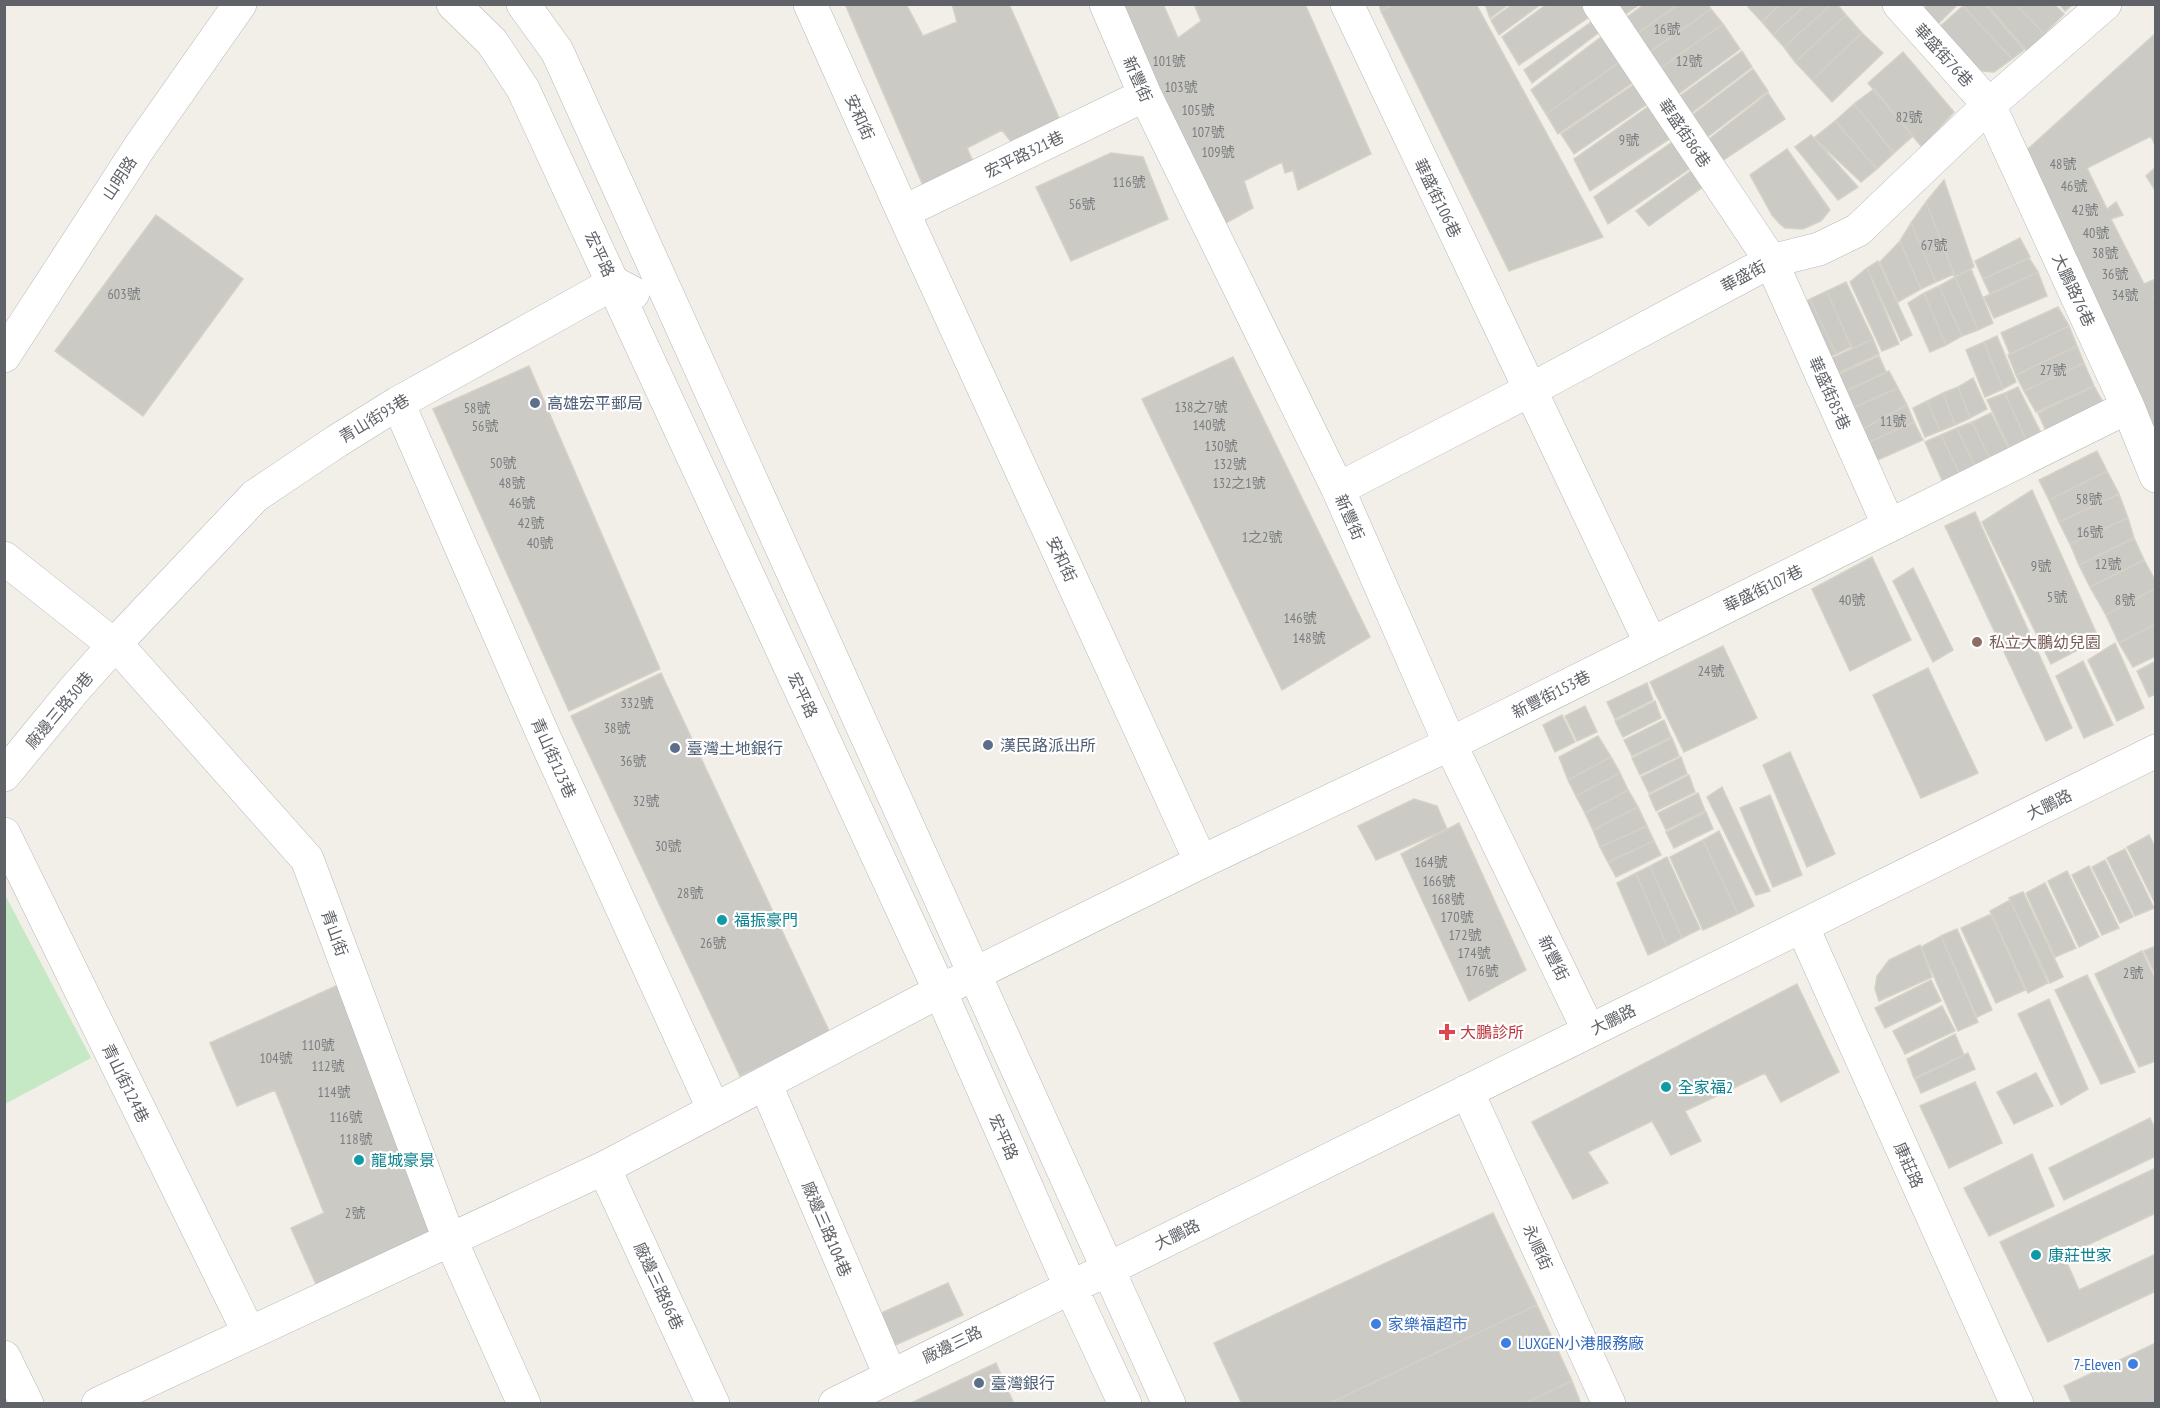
<svg xmlns="http://www.w3.org/2000/svg" width="2160" height="1408" viewBox="0 0 2160 1408" font-family="'PT Sans Narrow','Noto Sans TC',sans-serif">
<style>
.green{fill:#c5e8c5}
.building{fill:#cccac5;stroke:#d6d1c6;stroke-width:1.5}
.lines{fill:none;stroke-linecap:round;stroke-linejoin:round}
.minor-casing{stroke:#b5b8bc;stroke-width:34}
.minor{stroke:#fff;stroke-width:33}
.service-dot{fill:#5c6f8a;stroke:#fff;stroke-width:2}
.education-dot{fill:#8d6e63;stroke:#fff;stroke-width:2}
.culture-dot{fill:#0f9aa8;stroke:#fff;stroke-width:2}
.health-dot{fill:#e0444e;stroke:#fff;stroke-width:2}
.shop-dot{fill:#3f7fe0;stroke:#fff;stroke-width:2}
.labels{text-anchor:middle;dominant-baseline:central;stroke-width:4.5;stroke-linejoin:round;paint-order:stroke}
.number-label{font-size:14px;fill:#7a7d7f}
.street-label{font-size:16px;fill:#5f6368;stroke:#fff}
.service-label{font-size:16px;fill:#4e5e75;stroke:#fff;text-anchor:start}
.education-label{font-size:16px;fill:#785e54;stroke:#fff;text-anchor:start}
.culture-label{font-size:16px;fill:#0d838f;stroke:#fff;text-anchor:start}
.health-label{font-size:16px;fill:#be3a42;stroke:#fff;text-anchor:start}
.shop-label{font-size:16px;fill:#366cbe;stroke:#fff;text-anchor:start}
</style>
<rect width="100%" height="100%" fill="#f1efe8"/>
<!-- green -->
<path class="green" d="M 4,893 L 91,1058 L 5,1104 L 4,1104 Z"/>
<!-- building -->
<path class="building" d="M 845,4 L 906,4 L 923,36 L 957,22 L 952,4 L 1009,4 L 1062,125 L 1015,147 L 1002,130 L 967,148 L 975,166 L 925,190 Z
M 1120,4 L 1163,4 L 1178,38 L 1201,21 L 1194,4 L 1305,4 L 1371,154 L 1298,190 L 1293,170 L 1285,173 L 1282,162 L 1244,181 L 1253,208 L 1219,227 Z
M 1379,4 L 1392,4 L 1381,11 Z
M 1392,4 L 1476,4 L 1603,237 L 1509,271 L 1381,11 Z
M 1485,4 L 1509,4 L 1490,18 Z
M 1513,4 L 1541,4 L 1499,35 L 1491,20 Z
M 1547,4 L 1589,4 L 1595,13 L 1519,65 L 1502,37 Z
M 1617,4 L 1640,4 L 1623,16 Z
M 1645,4 L 1679,4 L 1634,36 L 1623,20 Z
M 1679,4 L 1708,4 L 1711,9 L 1647,54 L 1634,36 Z
M 1751,4 L 1780,4 L 1762,22 L 1748,7 Z
M 1780,4 L 1806,4 L 1773,35 L 1762,22 Z
M 1806,4 L 1832,4 L 1784,47 L 1773,35 Z
M 1832,4 L 1837,4 L 1846,15 L 1795,62 L 1784,47 Z
M 1928,4 L 1958,4 L 1936,26 L 1922,11 Z
M 1964,4 L 1985,4 L 2024,50 L 2012,59 L 1963,6 Z
M 1986,4 L 2016,4 L 2044,34 L 2028,52 Z
M 2016,4 L 2054,4 L 2064,14 L 2044,34 Z
M 2059,4 L 2073,4 L 2065,11 Z
M 1963,6 L 2012,59 L 1994,72 L 1982,71 L 1973,66 L 1938,28 Z
M 1711,9 L 1723,24 L 1659,69 L 1647,54 Z
M 1846,15 L 1862,33 L 1812,80 L 1795,62 Z
M 1594,20 L 1602,30 L 1532,83 L 1524,70 Z
M 1723,24 L 1740,49 L 1677,95 L 1659,69 Z
M 1862,33 L 1883,53 L 1832,102 L 1812,80 Z
M 2156,33 L 2156,148 L 2151,136 L 2087,168 L 2107,209 L 2116,202 L 2123,215 L 2111,219 L 2144,284 L 2153,280 L 2156,284 L 2156,295 L 2153,296 L 2156,302 L 2156,424 L 2143,430 L 2019,157 Z
M 1605,34 L 1622,60 L 1546,114 L 1531,90 Z
M 1742,51 L 1752,67 L 1690,114 L 1677,98 Z
M 1903,52 L 1954,112 L 1922,147 L 1868,83 Z
M 1627,57 L 1641,77 L 1558,134 L 1546,114 Z
M 1753,69 L 1768,91 L 1706,138 L 1691,116 Z
M 1639,81 L 1653,100 L 1574,154 L 1561,134 Z
M 1874,89 L 1913,136 L 1894,153 L 1854,104 Z
M 1768,93 L 1785,119 L 1722,161 L 1708,140 Z
M 1652,104 L 1674,136 L 1590,191 L 1574,159 Z
M 1854,104 L 1894,153 L 1877,169 L 1835,121 Z
M 1835,121 L 1877,169 L 1861,182 L 1814,138 Z
M 1811,135 L 1814,138 L 1858,187 L 1838,200 L 1795,147 Z
M 1675,140 L 1692,167 L 1608,224 L 1594,197 Z
M 1787,149 L 1830,210 L 1821,221 L 1803,229 L 1785,228 L 1780,224 L 1772,215 L 1750,175 Z
M 1111,153 L 1143,157 L 1168,219 L 1071,261 L 1036,187 Z
M 2156,167 L 2156,192 L 2146,176 Z
M 1695,168 L 1707,184 L 1649,226 L 1636,211 Z
M 1944,180 L 1974,267 L 1955,277 L 1926,202 Z
M 1926,202 L 1954,274 L 1936,282 L 1911,223 Z
M 156,215 L 243,279 L 143,416 L 55,351 Z
M 1911,223 L 1936,282 L 1921,289 L 1900,241 Z
M 2020,238 L 2030,257 L 1983,279 L 1975,261 Z
M 1900,241 L 1921,289 L 1898,302 L 1880,262 Z
M 2029,258 L 2038,272 L 1990,294 L 1983,279 Z
M 1878,261 L 1912,335 L 1901,341 L 1867,268 Z
M 1867,268 L 1899,344 L 1882,351 L 1850,282 Z
M 1971,269 L 1993,323 L 1978,330 L 1955,277 Z
M 2038,272 L 2047,296 L 1994,318 L 1984,297 Z
M 1955,277 L 1978,330 L 1962,336 L 1939,286 Z
M 1846,282 L 1873,339 L 1852,349 L 1827,291 Z
M 1939,286 L 1962,336 L 1946,345 L 1924,293 Z
M 1827,291 L 1851,347 L 1836,354 L 1810,299 Z
M 1924,293 L 1946,345 L 1930,352 L 1908,303 Z
M 1810,299 L 1836,354 L 1819,362 L 1795,308 Z
M 2058,307 L 2069,326 L 2010,354 L 2001,333 Z
M 2069,326 L 2077,346 L 2016,375 L 2008,355 Z
M 1997,336 L 2016,382 L 2003,389 L 1984,342 Z
M 1873,339 L 1879,354 L 1829,377 L 1821,363 Z
M 1984,342 L 2003,389 L 1985,397 L 1966,350 Z
M 2077,346 L 2084,363 L 2024,391 L 2016,375 Z
M 1879,356 L 1886,372 L 1842,393 L 1835,376 Z
M 1233,357 L 1370,637 L 1282,690 L 1142,399 Z
M 2084,363 L 2094,386 L 2036,412 L 2024,391 Z
M 529,366 L 660,669 L 569,711 L 433,409 Z
M 1889,371 L 1898,388 L 1848,410 L 1840,394 Z
M 1973,378 L 1987,409 L 1970,418 L 1958,387 Z
M 2094,386 L 2104,404 L 2050,440 L 2038,413 Z
M 1958,387 L 1970,418 L 1955,425 L 1943,393 Z
M 2018,387 L 2042,435 L 2027,442 L 2005,393 Z
M 1898,388 L 1907,405 L 1857,432 L 1848,410 Z
M 1943,393 L 1955,425 L 1940,431 L 1927,401 Z
M 2005,393 L 2027,442 L 2010,449 L 1987,400 Z
M 1927,401 L 1940,431 L 1925,437 L 1913,408 Z
M 1907,405 L 1914,422 L 1863,445 L 1857,432 Z
M 1991,413 L 2012,455 L 1993,465 L 1972,422 Z
M 1914,422 L 1923,440 L 1871,463 L 1863,445 Z
M 1972,422 L 1993,465 L 1978,473 L 1957,428 Z
M 1957,428 L 1978,473 L 1963,481 L 1941,435 Z
M 1941,435 L 1963,481 L 1946,489 L 1925,442 Z
M 2097,451 L 2107,471 L 2049,500 L 2039,480 Z
M 2107,471 L 2119,494 L 2059,522 L 2049,500 Z
M 2032,490 L 2099,639 L 2051,664 L 1982,522 Z
M 2119,494 L 2128,518 L 2070,544 L 2059,522 Z
M 1975,512 L 2072,728 L 2046,741 L 1945,526 Z
M 2128,518 L 2134,538 L 2079,565 L 2070,544 Z
M 2134,538 L 2144,560 L 2090,587 L 2079,565 Z
M 1872,557 L 1911,640 L 1850,671 L 1812,589 Z
M 2144,560 L 2156,582 L 2156,588 L 2106,615 L 2090,587 Z
M 1913,568 L 1953,650 L 1933,662 L 1893,581 Z
M 2156,588 L 2156,624 L 2119,643 L 2106,615 Z
M 2156,624 L 2156,656 L 2133,667 L 2119,643 Z
M 2115,643 L 2144,708 L 2117,721 L 2088,660 Z
M 1723,646 L 1757,718 L 1684,752 L 1650,682 Z
M 2083,661 L 2113,725 L 2084,738 L 2056,676 Z
M 2156,661 L 2156,694 L 2149,697 L 2137,671 Z
M 1928,668 L 1978,773 L 1921,798 L 1873,695 Z
M 661,673 L 830,1033 L 740,1076 L 571,716 Z
M 1647,683 L 1653,700 L 1615,719 L 1607,702 Z
M 1655,701 L 1661,718 L 1623,737 L 1615,721 Z
M 1585,706 L 1597,732 L 1577,741 L 1565,716 Z
M 1562,715 L 1575,742 L 1555,752 L 1543,725 Z
M 1664,720 L 1671,737 L 1632,756 L 1624,740 Z
M 1598,736 L 1611,757 L 1568,780 L 1559,757 Z
M 1672,738 L 1679,756 L 1640,775 L 1632,758 Z
M 1790,752 L 1835,854 L 1807,867 L 1763,765 Z
M 1611,757 L 1620,773 L 1576,796 L 1568,780 Z
M 1681,757 L 1687,774 L 1649,793 L 1641,777 Z
M 1620,773 L 1628,790 L 1585,813 L 1576,796 Z
M 1689,775 L 1695,792 L 1656,811 L 1649,795 Z
M 1722,787 L 1770,891 L 1756,895 L 1707,797 Z
M 1628,790 L 1638,807 L 1593,830 L 1585,813 Z
M 1698,793 L 1705,811 L 1666,830 L 1658,813 Z
M 1770,795 L 1802,875 L 1773,887 L 1740,808 Z
M 1414,799 L 1437,806 L 1447,829 L 1376,860 L 1358,826 Z
M 1638,807 L 1647,826 L 1600,847 L 1593,830 Z
M 1706,812 L 1713,829 L 1674,848 L 1666,832 Z
M 1459,823 L 1526,970 L 1469,1001 L 1401,854 Z
M 1647,826 L 1654,841 L 1608,862 L 1600,847 Z
M 1719,831 L 1754,906 L 1738,914 L 1703,840 Z
M 2149,835 L 2156,849 L 2156,905 L 2127,847 Z
M 1703,840 L 1738,914 L 1703,930 L 1670,857 Z
M 1654,841 L 1661,855 L 1616,877 L 1608,862 Z
M 2125,849 L 2154,908 L 2135,916 L 2107,858 Z
M 1667,857 L 1700,929 L 1682,938 L 1650,866 Z
M 2105,860 L 2133,917 L 2120,923 L 2092,867 Z
M 1650,866 L 1682,938 L 1667,946 L 1636,873 Z
M 2089,866 L 2119,928 L 2102,935 L 2072,875 Z
M 2067,871 L 2099,937 L 2079,947 L 2048,881 Z
M 1636,873 L 1667,946 L 1648,955 L 1617,883 Z
M 2045,883 L 2076,948 L 2055,957 L 2026,893 Z
M 2023,892 L 2063,977 L 2050,983 L 2009,898 Z
M 2010,900 L 2048,983 L 2028,993 L 1990,911 Z
M 1991,914 L 2025,990 L 1996,1003 L 1961,928 Z
M 1957,929 L 1992,1010 L 1977,1017 L 1941,936 Z
M 1941,936 L 1978,1022 L 1958,1031 L 1921,947 Z
M 1920,945 L 1932,977 L 1879,1001 L 1875,989 L 1877,976 L 1889,960 Z
M 2156,946 L 2156,976 L 2144,951 Z
M 2142,951 L 2156,981 L 2156,1061 L 2139,1067 L 2095,974 Z
M 2087,975 L 2135,1072 L 2101,1084 L 2055,990 Z
M 1931,980 L 1941,1001 L 1885,1028 L 1875,1008 Z
M 347,981 L 442,1235 L 320,1293 L 291,1228 L 324,1213 L 275,1090 L 237,1106 L 210,1043 Z
M 1797,984 L 1839,1072 L 1781,1102 L 1765,1073 L 1685,1111 L 1701,1141 L 1671,1155 L 1652,1121 L 1588,1152 L 1608,1183 L 1573,1199 L 1532,1122 Z
M 2049,999 L 2088,1089 L 2061,1105 L 2018,1014 Z
M 1942,1006 L 1955,1031 L 1905,1054 L 1893,1031 Z
M 1955,1034 L 1964,1055 L 1914,1078 L 1907,1059 Z
M 1968,1053 L 1975,1069 L 1921,1093 L 1915,1079 Z
M 2036,1073 L 2053,1106 L 2014,1124 L 1997,1092 Z
M 1975,1082 L 2002,1143 L 1949,1168 L 1920,1106 Z
M 2150,1118 L 2156,1131 L 2156,1156 L 2064,1200 L 2049,1168 Z
M 2032,1154 L 2054,1206 L 1989,1236 L 1964,1188 Z
M 2156,1168 L 2156,1213 L 2064,1256 L 2079,1290 L 2156,1254 L 2156,1291 L 2048,1342 L 2000,1242 Z
M 1493,1213 L 1537,1305 L 1328,1404 L 1242,1404 L 1214,1343 Z
M 948,1283 L 963,1315 L 891,1347 L 877,1315 Z
M 1537,1305 L 1572,1381 L 1523,1404 L 1328,1404 Z
M 2156,1343 L 2156,1404 L 2072,1404 L 2064,1386 Z
M 996,1363 L 1014,1404 L 909,1404 Z
M 1572,1381 L 1581,1404 L 1523,1404 Z"/>
<g class="lines">
<!-- minor casing -->
<g class="minor-casing">
<path id="minor" d="M 453,4 L 492,42 L 523,89 L 940,991 L 1070,1286 L 1125,1404
M 523,4 L 557,51 L 1169,1404
M 810,4 L 903,212 L 1201,862
M 1106,4 L 1145,95 L 1338,489 L 1450,744 L 1589,1031
M 1347,4 L 1651,644 L 2128,407
M 1599,4 L 1771,261 L 1889,526
M 1899,4 L 1989,105 L 2128,407 L 2156,476
M 903,212 L 1145,95
M 4,356 L 141,145 L 240,4
M 398,403 L 545,739 L 714,1110
M 1338,489 L 1530,390 L 1771,261 L 1819,249 L 1858,230 L 1989,105 L 2105,4
M 4,558 L 124,653 L 307,859 L 443,1223 L 524,1404
M 4,775 L 74,690 L 114,645 L 255,496 L 337,441 L 398,403 L 614,283 L 633,293
M 4,834 L 249,1333
M 1802,926 L 2017,1404
M 765,1083 L 890,1375
M 1467,1091 L 1609,1404
M 604,1168 L 713,1404
M 4,1357 L 27,1404
M 98,1404 L 604,1168 L 940,991 L 1201,862 L 1450,744 L 1651,644
M 835,1404 L 2156,751"/>
</g>
<!-- minor -->
<use href="#minor" class="minor"/>
</g>
<!-- markers -->
<g class="service-dot">
<circle cx="535" cy="403" r="6"/>
<circle cx="988" cy="745" r="6"/>
<circle cx="675" cy="748" r="6"/>
<circle cx="979" cy="1383" r="6"/>
</g>
<circle class="education-dot" cx="1977" cy="642" r="6"/>
<g class="culture-dot">
<circle cx="722" cy="920" r="6"/>
<circle cx="1666" cy="1087" r="6"/>
<circle cx="359" cy="1160" r="6"/>
<circle cx="2036" cy="1255" r="6"/>
</g>
<path class="health-dot" d="M1444 1023h6v6h6v6h-6v6h-6v-6h-6v-6h6z"/>
<g class="shop-dot">
<circle cx="1376" cy="1324" r="6"/>
<circle cx="1506" cy="1343" r="6"/>
<circle cx="2133" cy="1364" r="6"/>
</g>
<g class="labels">
<!-- number labels -->
<g class="number-label">
<text x="1667" y="29">16號</text>
<text x="1169" y="61">101號</text>
<text x="1689" y="61">12號</text>
<text x="1181" y="87">103號</text>
<text x="1198" y="110">105號</text>
<text x="1909" y="117">82號</text>
<text x="1208" y="132">107號</text>
<text x="1629" y="140">9號</text>
<text x="1218" y="152">109號</text>
<text x="2063" y="164">48號</text>
<text x="1129" y="182">116號</text>
<text x="2074" y="186">46號</text>
<text x="1082" y="204">56號</text>
<text x="2085" y="210">42號</text>
<text x="2096" y="233">40號</text>
<text x="1934" y="245">67號</text>
<text x="2105" y="253">38號</text>
<text x="2115" y="274">36號</text>
<text x="124" y="294">603號</text>
<text x="2125" y="295">34號</text>
<text x="2053" y="370">27號</text>
<text x="1201" y="407">138之7號</text>
<text x="477" y="408">58號</text>
<text x="1893" y="421">11號</text>
<text x="1209" y="425">140號</text>
<text x="485" y="426">56號</text>
<text x="1221" y="446">130號</text>
<text x="503" y="463">50號</text>
<text x="1230" y="464">132號</text>
<text x="512" y="483">48號</text>
<text x="1239" y="483">132之1號</text>
<text x="2089" y="499">58號</text>
<text x="522" y="503">46號</text>
<text x="531" y="523">42號</text>
<text x="2090" y="532">16號</text>
<text x="1262" y="537">1之2號</text>
<text x="540" y="543">40號</text>
<text x="2108" y="564">12號</text>
<text x="2041" y="566">9號</text>
<text x="2057" y="597">5號</text>
<text x="1852" y="600">40號</text>
<text x="2125" y="600">8號</text>
<text x="1300" y="618">146號</text>
<text x="1309" y="638">148號</text>
<text x="1711" y="671">24號</text>
<text x="637" y="703">332號</text>
<text x="617" y="728">38號</text>
<text x="633" y="761">36號</text>
<text x="646" y="801">32號</text>
<text x="668" y="846">30號</text>
<text x="1431" y="862">164號</text>
<text x="1439" y="881">166號</text>
<text x="690" y="893">28號</text>
<text x="1448" y="899">168號</text>
<text x="1457" y="917">170號</text>
<text x="1465" y="935">172號</text>
<text x="713" y="943">26號</text>
<text x="1474" y="953">174號</text>
<text x="1482" y="971">176號</text>
<text x="2133" y="973">2號</text>
<text x="318" y="1045">110號</text>
<text x="276" y="1058">104號</text>
<text x="328" y="1066">112號</text>
<text x="334" y="1092">114號</text>
<text x="346" y="1117">116號</text>
<text x="356" y="1139">118號</text>
<text x="355" y="1213">2號</text>
</g>
<!-- street labels -->
<g class="street-label">
<text transform="translate(1944 55) rotate(48)">華盛街76巷</text>
<text transform="translate(1138 79) rotate(66)">新豐街</text>
<text transform="translate(860 117) rotate(66)">安和街</text>
<text transform="translate(1685 133) rotate(56)">華盛街86巷</text>
<text transform="translate(1024 154) rotate(-26)">宏平路321巷</text>
<text transform="translate(119 178) rotate(-57)">山明路</text>
<text transform="translate(1438 198) rotate(64)">華盛街106巷</text>
<text transform="translate(600 254) rotate(65)">宏平路</text>
<text transform="translate(1743 276) rotate(-28)">華盛街</text>
<text transform="translate(2074 290) rotate(65)">大鵬路76巷</text>
<text transform="translate(1830 393) rotate(66)">華盛街85巷</text>
<text transform="translate(374 418) rotate(-31)">青山街93巷</text>
<text transform="translate(1350 517) rotate(66)">新豐街</text>
<text transform="translate(1062 559) rotate(65)">安和街</text>
<text transform="translate(1763 588) rotate(-26)">華盛街107巷</text>
<text transform="translate(1551 694) rotate(-27)">新豐街153巷</text>
<text transform="translate(803 695) rotate(65)">宏平路</text>
<text transform="translate(59 710) rotate(-50)">廠邊三路30巷</text>
<text transform="translate(554 758) rotate(66)">青山街123巷</text>
<text transform="translate(2049 804) rotate(-26)">大鵬路</text>
<text transform="translate(335 933) rotate(70)">青山街</text>
<text transform="translate(1554 958) rotate(64)">新豐街</text>
<text transform="translate(1613 1019) rotate(-26)">大鵬路</text>
<text transform="translate(126 1083) rotate(64)">青山街124巷</text>
<text transform="translate(1004 1137) rotate(66)">宏平路</text>
<text transform="translate(1909 1165) rotate(66)">康莊路</text>
<text transform="translate(827 1229) rotate(67)">廠邊三路104巷</text>
<text transform="translate(1177 1234) rotate(-26)">大鵬路</text>
<text transform="translate(1538 1247) rotate(66)">永順街</text>
<text transform="translate(659 1286) rotate(65)">廠邊三路86巷</text>
<text transform="translate(952 1344) rotate(-26)">廠邊三路</text>
</g>
<!-- service labels -->
<g class="service-label">
<text x="547" y="403">高雄宏平郵局</text>
<text x="1000" y="745">漢民路派出所</text>
<text x="687" y="748">臺灣土地銀行</text>
<text x="991" y="1383">臺灣銀行</text>
</g>
<!-- education labels -->
<g class="education-label">
<text x="1989" y="642">私立大鵬幼兒園</text>
</g>
<!-- culture labels -->
<g class="culture-label">
<text x="734" y="920">福振豪門</text>
<text x="1678" y="1087">全家福2</text>
<text x="371" y="1160">龍城豪景</text>
<text x="2048" y="1255">康莊世家</text>
</g>
<!-- health labels -->
<g class="health-label">
<text x="1460" y="1032">大鵬診所</text>
</g>
<!-- shop labels -->
<g class="shop-label">
<text x="1388" y="1324">家樂福超市</text>
<text x="1518" y="1343">LUXGEN小港服務廠</text>
<text x="2121" y="1364" text-anchor="end">7-Eleven</text>
</g>
</g>
<!-- border -->
<rect width="2160" height="1408" fill="none" stroke="#5f6368" stroke-width="12"/>
</svg>
